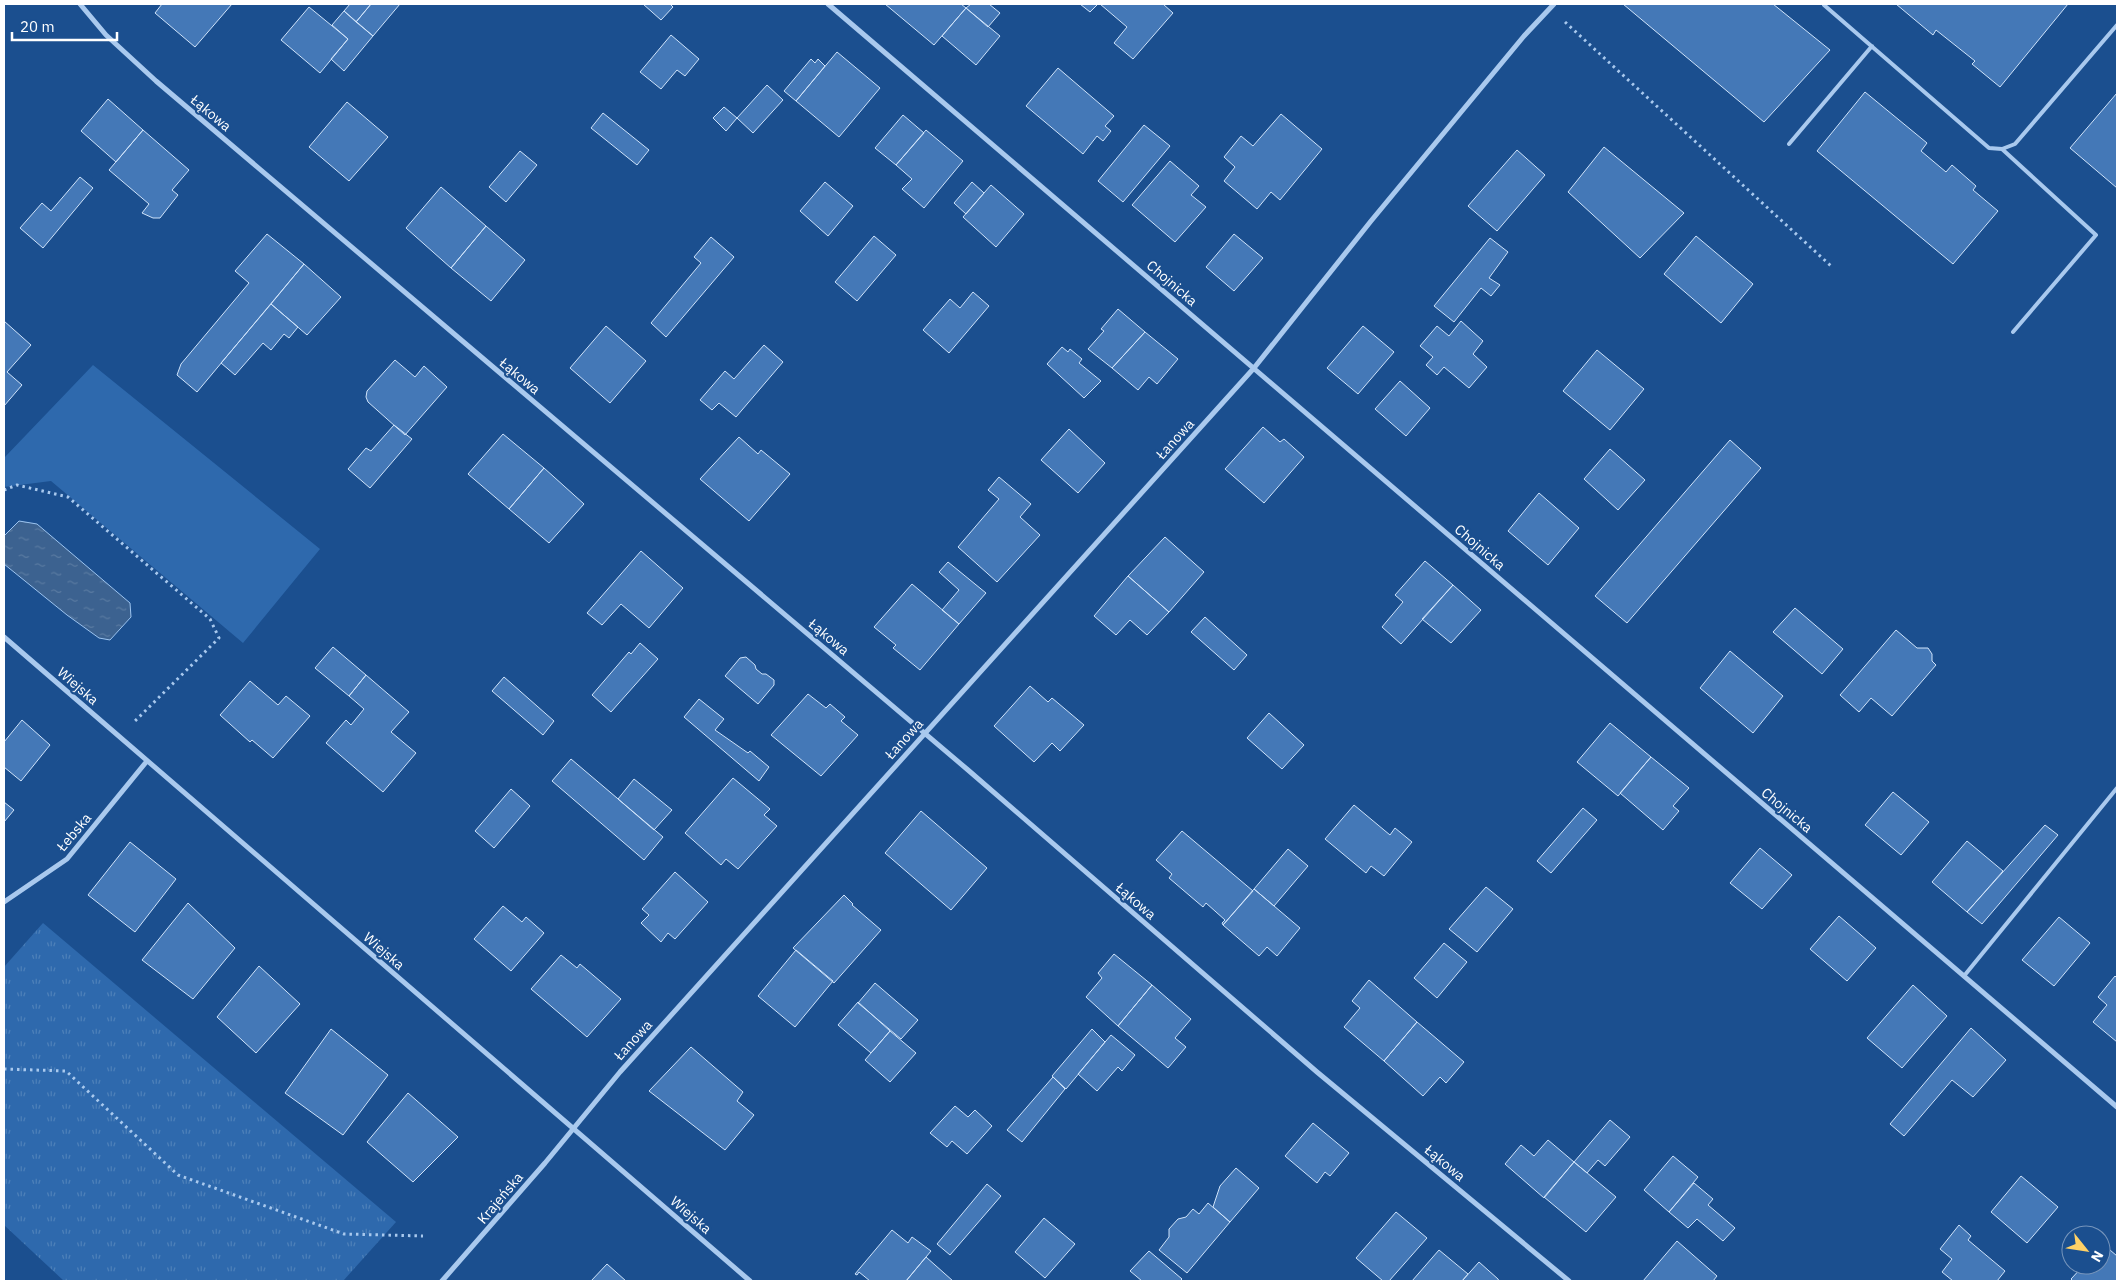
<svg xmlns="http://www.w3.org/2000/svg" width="2121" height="1285" viewBox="0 0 2121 1285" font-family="'IBM Plex Sans',sans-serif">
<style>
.grass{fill:#2e69ad}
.park{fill:url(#park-tufts)}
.water{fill:url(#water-ripples);stroke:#9cc4f0}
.building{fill:#4478b7;stroke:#cfe3fa}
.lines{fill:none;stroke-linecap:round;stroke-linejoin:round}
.path{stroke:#a9c9ee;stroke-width:3;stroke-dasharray:2.5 4;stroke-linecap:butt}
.service{stroke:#a9c9ee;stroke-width:4}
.minor{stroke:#a9c9ee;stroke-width:5}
.labels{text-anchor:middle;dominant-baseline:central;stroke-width:4.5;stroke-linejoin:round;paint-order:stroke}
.street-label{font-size:14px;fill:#fff;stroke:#1b4f8f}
</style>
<defs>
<pattern id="park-tufts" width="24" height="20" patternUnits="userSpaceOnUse" patternTransform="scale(1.25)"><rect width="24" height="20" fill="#2e69ad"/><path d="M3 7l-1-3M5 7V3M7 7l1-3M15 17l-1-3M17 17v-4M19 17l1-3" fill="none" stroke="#4d80b9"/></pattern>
<pattern id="water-ripples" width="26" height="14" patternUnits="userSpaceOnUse" patternTransform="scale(1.25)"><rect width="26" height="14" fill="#3c6290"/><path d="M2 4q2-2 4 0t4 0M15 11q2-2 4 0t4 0" fill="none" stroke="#597aa1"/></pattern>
</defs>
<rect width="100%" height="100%" fill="#1b4f8f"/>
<!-- grass -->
<path class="grass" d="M 93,365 L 320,549 L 243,643 L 51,481 L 4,487 L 4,458 Z"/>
<!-- park -->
<path class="park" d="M 43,923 L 396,1222 L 343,1281 L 64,1281 L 4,1225 L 4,967 Z"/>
<!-- water -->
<path class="water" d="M 19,521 L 37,524 L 130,603 L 131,617 L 110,640 L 99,638 L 67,615 L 4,564 L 4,536 Z"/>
<!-- building -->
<path class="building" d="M 162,4 L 232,4 L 195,47 L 155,13 Z
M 350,4 L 371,4 L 356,22 L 344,11 Z
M 371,4 L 400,4 L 373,36 L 356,22 Z
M 643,4 L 670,4 L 673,7 L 661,20 Z
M 885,4 L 961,4 L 966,8 L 934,45 Z
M 971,4 L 989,4 L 1000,13 L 988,27 L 966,8 Z
M 1080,4 L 1098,4 L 1090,12 Z
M 1100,4 L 1163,4 L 1173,13 L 1133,59 L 1114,43 L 1127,27 Z
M 1623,4 L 1773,4 L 1830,50 L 1764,122 Z
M 1896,4 L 2068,4 L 2000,87 L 1972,64 L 1975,61 L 1936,30 L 1933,35 Z
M 309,7 L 348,39 L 320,73 L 281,40 Z
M 966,8 L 1000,36 L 976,65 L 942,36 Z
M 344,11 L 373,36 L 344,71 L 331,59 L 348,39 L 332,25 Z
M 671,35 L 699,59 L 685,76 L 677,70 L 661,89 L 640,72 Z
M 837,52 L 880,88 L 839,137 L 796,101 Z
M 811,59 L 815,63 L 818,59 L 825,66 L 796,101 L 784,91 Z
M 1058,68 L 1114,116 L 1105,126 L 1111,131 L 1103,141 L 1097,136 L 1083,154 L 1026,106 Z
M 767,85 L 783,100 L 753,133 L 737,118 Z
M 1865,92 L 1927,143 L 1921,151 L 1946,172 L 1952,165 L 1976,186 L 1973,190 L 1998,211 L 1953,264 L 1817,151 Z
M 2117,93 L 2117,188 L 2070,148 Z
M 108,99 L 143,130 L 116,162 L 81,131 Z
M 347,102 L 388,137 L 349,181 L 309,147 Z
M 724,107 L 737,118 L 726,131 L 713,118 Z
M 603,113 L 649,150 L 637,165 L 591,128 Z
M 1281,114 L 1322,149 L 1280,200 L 1271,192 L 1257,209 L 1224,181 L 1235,167 L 1224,157 L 1241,136 L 1253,146 Z
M 903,115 L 924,133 L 896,165 L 875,148 Z
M 1144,125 L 1170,146 L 1123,202 L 1098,181 Z
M 143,130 L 189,170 L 172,190 L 178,195 L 160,218 L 153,218 L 142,213 L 149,204 L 109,170 Z
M 926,130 L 963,161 L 924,208 L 902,189 L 912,179 L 896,165 Z
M 1604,147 L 1684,213 L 1640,258 L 1568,192 Z
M 1517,150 L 1545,175 L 1497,231 L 1468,206 Z
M 520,151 L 537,165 L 506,202 L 489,187 Z
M 1170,161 L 1199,186 L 1191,195 L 1206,207 L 1175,242 L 1132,205 Z
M 80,177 L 93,188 L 43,248 L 20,228 L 42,203 L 51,211 Z
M 825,182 L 853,206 L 828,236 L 800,211 Z
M 972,182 L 984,193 L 966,214 L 954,203 Z
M 991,185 L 1024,214 L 996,247 L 963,217 Z
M 441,187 L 486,226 L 451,268 L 406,228 Z
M 486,226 L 525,260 L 491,301 L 451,268 Z
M 267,234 L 304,264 L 197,392 L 177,375 L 181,364 L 249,283 L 235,271 Z
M 1234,234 L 1263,258 L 1234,291 L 1206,267 Z
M 874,236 L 896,255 L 857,301 L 835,282 Z
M 1696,236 L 1753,284 L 1721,323 L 1664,274 Z
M 711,237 L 734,257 L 666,337 L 651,323 L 701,263 L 694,257 Z
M 1490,238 L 1508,252 L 1489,278 L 1500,285 L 1491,296 L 1481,288 L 1454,322 L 1434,306 Z
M 304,264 L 341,297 L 307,335 L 271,304 Z
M 973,292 L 989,306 L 949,353 L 923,330 L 950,299 L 960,308 Z
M 271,304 L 298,327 L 289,338 L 284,334 L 271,350 L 263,343 L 235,375 L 221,363 Z
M 1118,309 L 1145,332 L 1112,368 L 1088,349 L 1104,331 L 1101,329 Z
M 4,321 L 31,345 L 7,372 L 22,385 L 4,406 Z
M 1461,321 L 1483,341 L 1473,354 L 1487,367 L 1469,388 L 1444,367 L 1437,375 L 1426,365 L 1433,357 L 1420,346 L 1437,326 L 1449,336 Z
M 606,326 L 646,361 L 610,403 L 570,368 Z
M 1363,326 L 1394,352 L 1358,394 L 1327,368 Z
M 1145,332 L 1178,359 L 1157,384 L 1149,377 L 1138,390 L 1112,368 Z
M 764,345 L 783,362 L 736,417 L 719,403 L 712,410 L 700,400 L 725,371 L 734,379 Z
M 1062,347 L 1068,352 L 1070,349 L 1082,359 L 1079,363 L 1101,381 L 1084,398 L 1047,364 Z
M 1597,350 L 1644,389 L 1610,430 L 1563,391 Z
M 395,360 L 415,377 L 424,366 L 447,387 L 405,435 L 368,402 L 366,397 L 367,391 Z
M 1400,381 L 1430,408 L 1406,436 L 1375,409 Z
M 394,425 L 412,439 L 370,488 L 348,469 L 366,448 L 371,451 Z
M 1263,427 L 1280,442 L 1284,439 L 1304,457 L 1264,503 L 1225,469 Z
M 1069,429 L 1105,463 L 1078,493 L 1041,460 Z
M 503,434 L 544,468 L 509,509 L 468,474 Z
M 739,437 L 758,454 L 761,450 L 790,474 L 749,521 L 700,479 Z
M 1730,440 L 1761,468 L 1627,623 L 1595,596 Z
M 1610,449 L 1645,480 L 1618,510 L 1584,479 Z
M 544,468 L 584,504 L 549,543 L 509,509 Z
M 999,477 L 1031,504 L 1020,517 L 1040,535 L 997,582 L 958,547 L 999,499 L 988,490 Z
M 1539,493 L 1579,528 L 1548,565 L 1508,531 Z
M 1165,537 L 1204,572 L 1169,612 L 1128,576 Z
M 641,551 L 683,588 L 649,628 L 621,604 L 602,625 L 587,613 Z
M 1425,561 L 1453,585 L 1401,644 L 1382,627 L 1403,602 L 1395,595 Z
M 948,562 L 986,593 L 959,624 L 942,610 L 959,590 L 939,572 Z
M 1128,576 L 1169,612 L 1147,635 L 1130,620 L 1116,635 L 1094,616 Z
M 912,584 L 959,624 L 920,670 L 893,648 L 896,645 L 874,627 Z
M 1453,585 L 1481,610 L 1451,643 L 1422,619 Z
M 1795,608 L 1843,649 L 1822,674 L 1773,632 Z
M 1205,617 L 1247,655 L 1234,670 L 1191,632 Z
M 1896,630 L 1917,648 L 1928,648 L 1932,654 L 1932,661 L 1936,665 L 1892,716 L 1871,698 L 1859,712 L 1840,695 Z
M 640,643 L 658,659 L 611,712 L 592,695 L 629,652 L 631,654 Z
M 333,647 L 366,675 L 349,696 L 315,668 Z
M 1730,651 L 1783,696 L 1753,733 L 1700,688 Z
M 746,657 L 755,665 L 756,669 L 762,674 L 766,674 L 774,680 L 774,685 L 758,704 L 725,676 L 740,658 Z
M 366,675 L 409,712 L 391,732 L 416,753 L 383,792 L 326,743 L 346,720 L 351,725 L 364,709 L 349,696 Z
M 504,677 L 554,721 L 543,735 L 492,691 Z
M 250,681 L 278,705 L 286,696 L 310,716 L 273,758 L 252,740 L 250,742 L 220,715 Z
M 1030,686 L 1048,702 L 1052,698 L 1084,725 L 1060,751 L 1052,743 L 1034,762 L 994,726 Z
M 808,694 L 826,708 L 830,704 L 845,717 L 841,721 L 858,735 L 821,776 L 771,735 Z
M 699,699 L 724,719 L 715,730 L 748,753 L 750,751 L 769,767 L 759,781 L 684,717 Z
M 1269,713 L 1304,745 L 1282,769 L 1247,738 Z
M 22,720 L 50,745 L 21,781 L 4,767 L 4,742 Z
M 1610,723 L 1651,757 L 1618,796 L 1577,762 Z
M 1651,757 L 1689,788 L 1673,806 L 1679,811 L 1663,830 L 1620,793 Z
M 571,759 L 663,837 L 644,860 L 552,781 Z
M 733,778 L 770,809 L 764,815 L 777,826 L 738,869 L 726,859 L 721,865 L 685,833 Z
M 634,779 L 672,810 L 654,830 L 618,799 Z
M 511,789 L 530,806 L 494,848 L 475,831 Z
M 1893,792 L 1929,822 L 1901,855 L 1865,825 Z
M 4,802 L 14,810 L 4,822 Z
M 1354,805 L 1390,835 L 1395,828 L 1412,842 L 1384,876 L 1371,866 L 1366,873 L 1325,839 Z
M 1583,808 L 1597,820 L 1551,873 L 1537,861 Z
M 921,811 L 987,868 L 951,910 L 885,853 Z
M 2045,825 L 2058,835 L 1982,924 L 1967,912 Z
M 1182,831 L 1253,891 L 1223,925 L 1222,923 L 1225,920 L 1206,903 L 1203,907 L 1169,878 L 1172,874 L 1156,860 Z
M 1967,841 L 2003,871 L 1967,912 L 1932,882 Z
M 130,842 L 176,879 L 135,932 L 88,895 Z
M 1760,848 L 1792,875 L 1762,909 L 1730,883 Z
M 1288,849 L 1308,866 L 1274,906 L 1254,889 Z
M 675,872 L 708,902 L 675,939 L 668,933 L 661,942 L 641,923 L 649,915 L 642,909 Z
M 1486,887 L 1513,909 L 1477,952 L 1449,929 Z
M 1254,889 L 1300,928 L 1277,956 L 1267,947 L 1259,956 L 1223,925 Z
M 844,895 L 853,904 L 852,905 L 881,930 L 834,983 L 793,948 Z
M 188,903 L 235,948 L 193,999 L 142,960 Z
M 503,906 L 522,922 L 526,917 L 544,933 L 511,971 L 474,939 Z
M 1839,916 L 1876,948 L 1847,981 L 1810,949 Z
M 2059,917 L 2090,943 L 2054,986 L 2022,960 Z
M 1444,943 L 1467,962 L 1437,998 L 1414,978 Z
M 796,950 L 833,981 L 795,1027 L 758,996 Z
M 1114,954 L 1152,985 L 1118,1026 L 1086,997 L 1102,978 L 1098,973 Z
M 561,955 L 577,968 L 580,964 L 621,999 L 587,1037 L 531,989 Z
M 259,966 L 300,1004 L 256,1053 L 217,1017 Z
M 2115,976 L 2117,978 L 2117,1042 L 2093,1022 L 2107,1005 L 2098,997 Z
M 1369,980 L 1417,1022 L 1384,1061 L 1344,1027 L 1360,1008 L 1352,1001 Z
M 875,983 L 918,1020 L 901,1039 L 858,1003 Z
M 1152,985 L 1191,1019 L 1175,1038 L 1186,1047 L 1168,1068 L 1118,1026 Z
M 1913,985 L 1947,1016 L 1902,1068 L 1867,1038 Z
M 858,1002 L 890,1031 L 871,1053 L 838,1025 Z
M 1417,1022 L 1464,1062 L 1446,1083 L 1440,1077 L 1423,1096 L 1384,1061 Z
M 1971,1028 L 2006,1060 L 1973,1097 L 1952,1080 L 1904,1136 L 1890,1124 Z
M 331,1029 L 388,1075 L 343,1135 L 285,1093 Z
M 1092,1029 L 1105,1042 L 1066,1089 L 1052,1076 Z
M 890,1031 L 916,1053 L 890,1082 L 865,1060 Z
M 1111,1035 L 1135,1055 L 1122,1071 L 1118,1067 L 1097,1091 L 1078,1074 Z
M 691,1047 L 743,1092 L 737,1101 L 754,1115 L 725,1150 L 649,1091 Z
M 1053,1077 L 1065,1089 L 1022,1142 L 1007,1130 Z
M 408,1093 L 458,1137 L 413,1182 L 367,1142 Z
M 955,1106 L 968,1117 L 975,1110 L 992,1126 L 967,1154 L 952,1141 L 947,1147 L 930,1133 Z
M 1610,1120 L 1630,1137 L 1605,1166 L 1598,1160 L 1587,1173 L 1574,1162 Z
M 1313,1123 L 1349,1153 L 1330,1176 L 1325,1172 L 1317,1183 L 1285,1156 Z
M 1548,1140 L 1574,1162 L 1544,1198 L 1505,1164 L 1521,1145 L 1534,1156 Z
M 1673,1156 L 1698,1177 L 1669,1212 L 1644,1190 Z
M 1574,1162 L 1616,1197 L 1586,1232 L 1544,1197 Z
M 1236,1168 L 1259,1188 L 1230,1222 L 1213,1207 L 1220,1186 Z
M 2021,1176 L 2058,1207 L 2027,1243 L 1991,1212 Z
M 1694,1183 L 1713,1199 L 1708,1205 L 1735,1228 L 1723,1241 L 1697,1219 L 1688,1228 L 1669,1212 Z
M 987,1184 L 1001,1196 L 950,1255 L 937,1244 Z
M 1208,1203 L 1230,1222 L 1187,1273 L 1159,1250 L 1169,1237 L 1169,1229 L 1178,1219 L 1186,1217 L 1193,1209 L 1199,1214 Z
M 1396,1212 L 1427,1238 L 1389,1281 L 1383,1281 L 1356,1258 Z
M 1044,1218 L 1075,1244 L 1045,1278 L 1015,1252 Z
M 1959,1225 L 1971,1236 L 1968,1240 L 2005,1271 L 1997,1281 L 1953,1281 L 1942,1272 L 1952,1259 L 1940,1249 Z
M 892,1230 L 908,1243 L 912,1237 L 931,1251 L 906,1281 L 870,1281 L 859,1272 L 857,1275 L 855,1274 Z
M 1677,1241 L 1717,1276 L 1713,1281 L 1643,1281 Z
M 2103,1244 L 2117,1256 L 2117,1281 L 2073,1281 L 2071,1279 L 2084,1265 L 2101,1265 Z
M 1439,1250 L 1468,1274 L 1462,1281 L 1412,1281 Z
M 1149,1251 L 1182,1279 L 1180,1281 L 1142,1281 L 1130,1271 Z
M 926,1257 L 953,1281 L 906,1281 Z
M 1479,1262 L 1498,1279 L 1499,1281 L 1462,1281 Z
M 607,1264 L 626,1281 L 591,1281 Z"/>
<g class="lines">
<!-- path -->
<path class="path" d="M 1565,22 L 1831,266
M 4,490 L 17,485 L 68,497 L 210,619 L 219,638 L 135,721
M 4,1069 L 66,1071 L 178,1175 L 344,1234 L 423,1236"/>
<!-- service -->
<path class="service" d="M 1824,5 L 1989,148 L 2002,149 L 2015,144 L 2117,25
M 1789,144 L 1872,46
M 2002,149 L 2096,235 L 2013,332
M 1964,976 L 2117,788"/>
<!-- minor -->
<path class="minor" d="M 80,4 L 106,35 L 156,81 L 968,770 L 1317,1072 L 1569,1281
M 828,4 L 2117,1107
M 4,637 L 750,1281
M 4,902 L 67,859 L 147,761
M 442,1281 L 545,1163 L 620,1072 L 1254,368 L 1371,221 L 1524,36 L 1554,4"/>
</g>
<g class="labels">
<!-- street labels -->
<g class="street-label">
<text transform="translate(211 113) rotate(40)">Łąkowa</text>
<text transform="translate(1172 283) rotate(41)">Chojnicka</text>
<text transform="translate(520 376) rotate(40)">Łąkowa</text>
<text transform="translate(1175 439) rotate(-48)">Łanowa</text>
<text transform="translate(1480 547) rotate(41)">Chojnicka</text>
<text transform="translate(829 637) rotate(40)">Łąkowa</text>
<text transform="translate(78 686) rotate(41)">Wiejska</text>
<text transform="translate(904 739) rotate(-48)">Łanowa</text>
<text transform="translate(1787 810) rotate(40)">Chojnicka</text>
<text transform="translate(74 832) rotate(-50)">Łebska</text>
<text transform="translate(1136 901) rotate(41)">Łąkowa</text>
<text transform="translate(384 951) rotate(41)">Wiejska</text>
<text transform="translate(633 1040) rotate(-48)">Łanowa</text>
<text transform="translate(1445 1163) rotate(40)">Łąkowa</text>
<text transform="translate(500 1198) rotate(-50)">Krajeńska</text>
<text transform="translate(691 1215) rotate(41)">Wiejska</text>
</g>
</g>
<!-- border -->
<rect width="2121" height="1285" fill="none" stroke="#ffffff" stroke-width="10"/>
<!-- north arrow -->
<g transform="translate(2086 1250) rotate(120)"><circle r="24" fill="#1b4f8f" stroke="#7695bc"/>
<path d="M0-4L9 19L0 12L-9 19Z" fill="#ffd166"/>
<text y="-8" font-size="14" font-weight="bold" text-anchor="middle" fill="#ffffff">N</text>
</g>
<!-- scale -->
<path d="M12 32v8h105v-8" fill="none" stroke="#ffffff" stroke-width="2.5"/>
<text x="20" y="32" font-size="15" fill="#ffffff" stroke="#1b4f8f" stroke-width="4" paint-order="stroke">20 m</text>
</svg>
